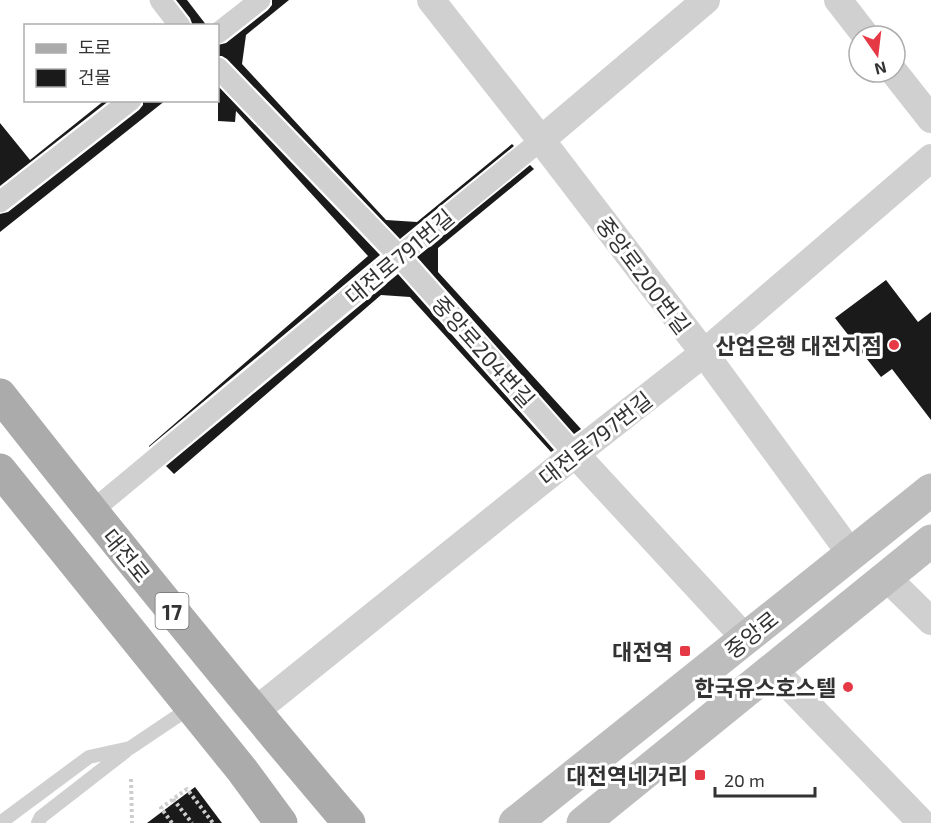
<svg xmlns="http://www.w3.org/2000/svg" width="931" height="823" viewBox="0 0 931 823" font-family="'Exo 2','Noto Sans KR',sans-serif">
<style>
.building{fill:#1a1a1a}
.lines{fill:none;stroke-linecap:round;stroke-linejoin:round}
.path{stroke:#cdcdcd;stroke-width:4;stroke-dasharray:3 3;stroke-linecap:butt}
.service{stroke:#d0d0d0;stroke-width:14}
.pedestrian{stroke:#d0d0d0;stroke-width:21}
.minor{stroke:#d0d0d0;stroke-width:28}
.secondary{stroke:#bdbdbd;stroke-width:33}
.primary{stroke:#ababab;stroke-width:33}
.poi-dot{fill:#e63946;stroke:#fff;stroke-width:2}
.labels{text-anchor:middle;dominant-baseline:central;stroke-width:6;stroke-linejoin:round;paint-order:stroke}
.shield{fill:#fff;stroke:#707070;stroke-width:1.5}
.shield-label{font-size:21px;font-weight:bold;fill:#333}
.street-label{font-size:22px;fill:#333;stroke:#fff}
.poi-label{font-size:22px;font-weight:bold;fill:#333;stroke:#fff;text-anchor:end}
</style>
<rect width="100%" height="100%" fill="#fff"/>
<!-- building -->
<path class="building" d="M 176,0 L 187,0 L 207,26 L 193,26 L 190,18 Z
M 272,0 L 289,0 L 246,35 L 242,64 L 386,220 L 417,222 L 512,144 L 514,146 L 400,239 L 227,59 L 222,56 L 218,56 L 218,45 L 226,43 L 268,10 L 272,5 Z
M 218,86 L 380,255 L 149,447 L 149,446 L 368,256 L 236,111 L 235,122 L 218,121 Z
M 105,100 L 110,100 L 0,186 L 0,123 L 30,160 Z
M 143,100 L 166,100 L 0,232 L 0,214 L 8,212 L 139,110 L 143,105 Z
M 530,165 L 534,169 L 438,248 L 438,272 L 581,429 L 574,434 L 417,257 Z
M 398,274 L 554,450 L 551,452 L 410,297 L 381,295 L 174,474 L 166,466 Z
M 886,280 L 918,322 L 931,312 L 931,420 L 892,369 L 881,377 L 835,318 Z
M 195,787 L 222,823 L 147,823 Z"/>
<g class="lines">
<!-- path -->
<path class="path" d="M 131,779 L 132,823
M 173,799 L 192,823
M 172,823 L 161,808 L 187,789 L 213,823"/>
<!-- service -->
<path class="service" d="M 0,823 L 89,757 L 130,748 L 191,707
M 38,823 L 41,817 L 126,751"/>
<!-- pedestrian -->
<path class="pedestrian" d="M 160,0 L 180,26
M 218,33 L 260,0
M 218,68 L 399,256 L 575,454
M 0,202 L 131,100
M 92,511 L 399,256 L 541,140"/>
<!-- minor -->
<path class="minor" d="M 431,0 L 541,140 L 704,353 L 851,554
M 838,0 L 866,36
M 894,72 L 931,119
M 541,140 L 706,0
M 575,454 L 746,639
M 886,577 L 931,621
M 773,669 L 922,823
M 254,712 L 575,454 L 704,353 L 931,158"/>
<!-- secondary -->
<path class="secondary" d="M 515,823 L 931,490
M 583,823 L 931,541"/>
<!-- primary -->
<path class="primary" d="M 0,395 C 114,540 230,683 349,823
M 0,470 L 242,770 L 281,823"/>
</g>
<!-- markers -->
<g class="poi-dot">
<circle cx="894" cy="345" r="6"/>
<rect x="679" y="645" width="12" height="12" rx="3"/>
<circle cx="848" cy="687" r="6"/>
<rect x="694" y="769" width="12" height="12" rx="3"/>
</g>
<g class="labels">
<!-- shield labels -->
<rect class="shield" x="155.5" y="593" width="33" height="36" rx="4.5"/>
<g class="shield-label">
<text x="172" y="611">17</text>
</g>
<!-- street labels -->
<g class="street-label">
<text transform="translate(399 256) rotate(-40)">대전로791번길</text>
<text transform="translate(644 275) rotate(53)">중앙로200번길</text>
<text transform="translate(484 351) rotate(48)">중앙로204번길</text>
<text transform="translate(595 438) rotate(-38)">대전로797번길</text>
<text transform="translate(127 555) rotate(51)">대전로</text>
<text transform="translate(751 634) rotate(-39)">중앙로</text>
</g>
<!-- poi labels -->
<g class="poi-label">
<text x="882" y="345">산업은행 대전지점</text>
<text x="673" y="651">대전역</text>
<text x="836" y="687">한국유스호스텔</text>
<text x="688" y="775">대전역네거리</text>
</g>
</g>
<!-- legend -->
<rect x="24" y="24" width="195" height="78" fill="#ffffff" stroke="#adadad" stroke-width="1.5"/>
<rect x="36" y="44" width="30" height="9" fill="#ababab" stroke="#adadad" stroke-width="1.5"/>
<text x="78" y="54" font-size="18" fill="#333333">도로</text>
<rect x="36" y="69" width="30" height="18" fill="#1a1a1a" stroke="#adadad" stroke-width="1.5"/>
<text x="78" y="84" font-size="18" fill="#333333">건물</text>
<!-- north arrow -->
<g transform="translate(877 54) rotate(166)"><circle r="28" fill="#ffffff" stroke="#adadad" stroke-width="1.5"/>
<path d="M0-4.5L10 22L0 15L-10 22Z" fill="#e63946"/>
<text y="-9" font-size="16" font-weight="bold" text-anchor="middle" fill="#333333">N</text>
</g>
<!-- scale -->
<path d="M715 787v9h100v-9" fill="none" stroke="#333333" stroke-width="3"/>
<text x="724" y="787" font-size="18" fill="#333333" stroke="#ffffff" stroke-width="4.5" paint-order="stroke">20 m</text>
</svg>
